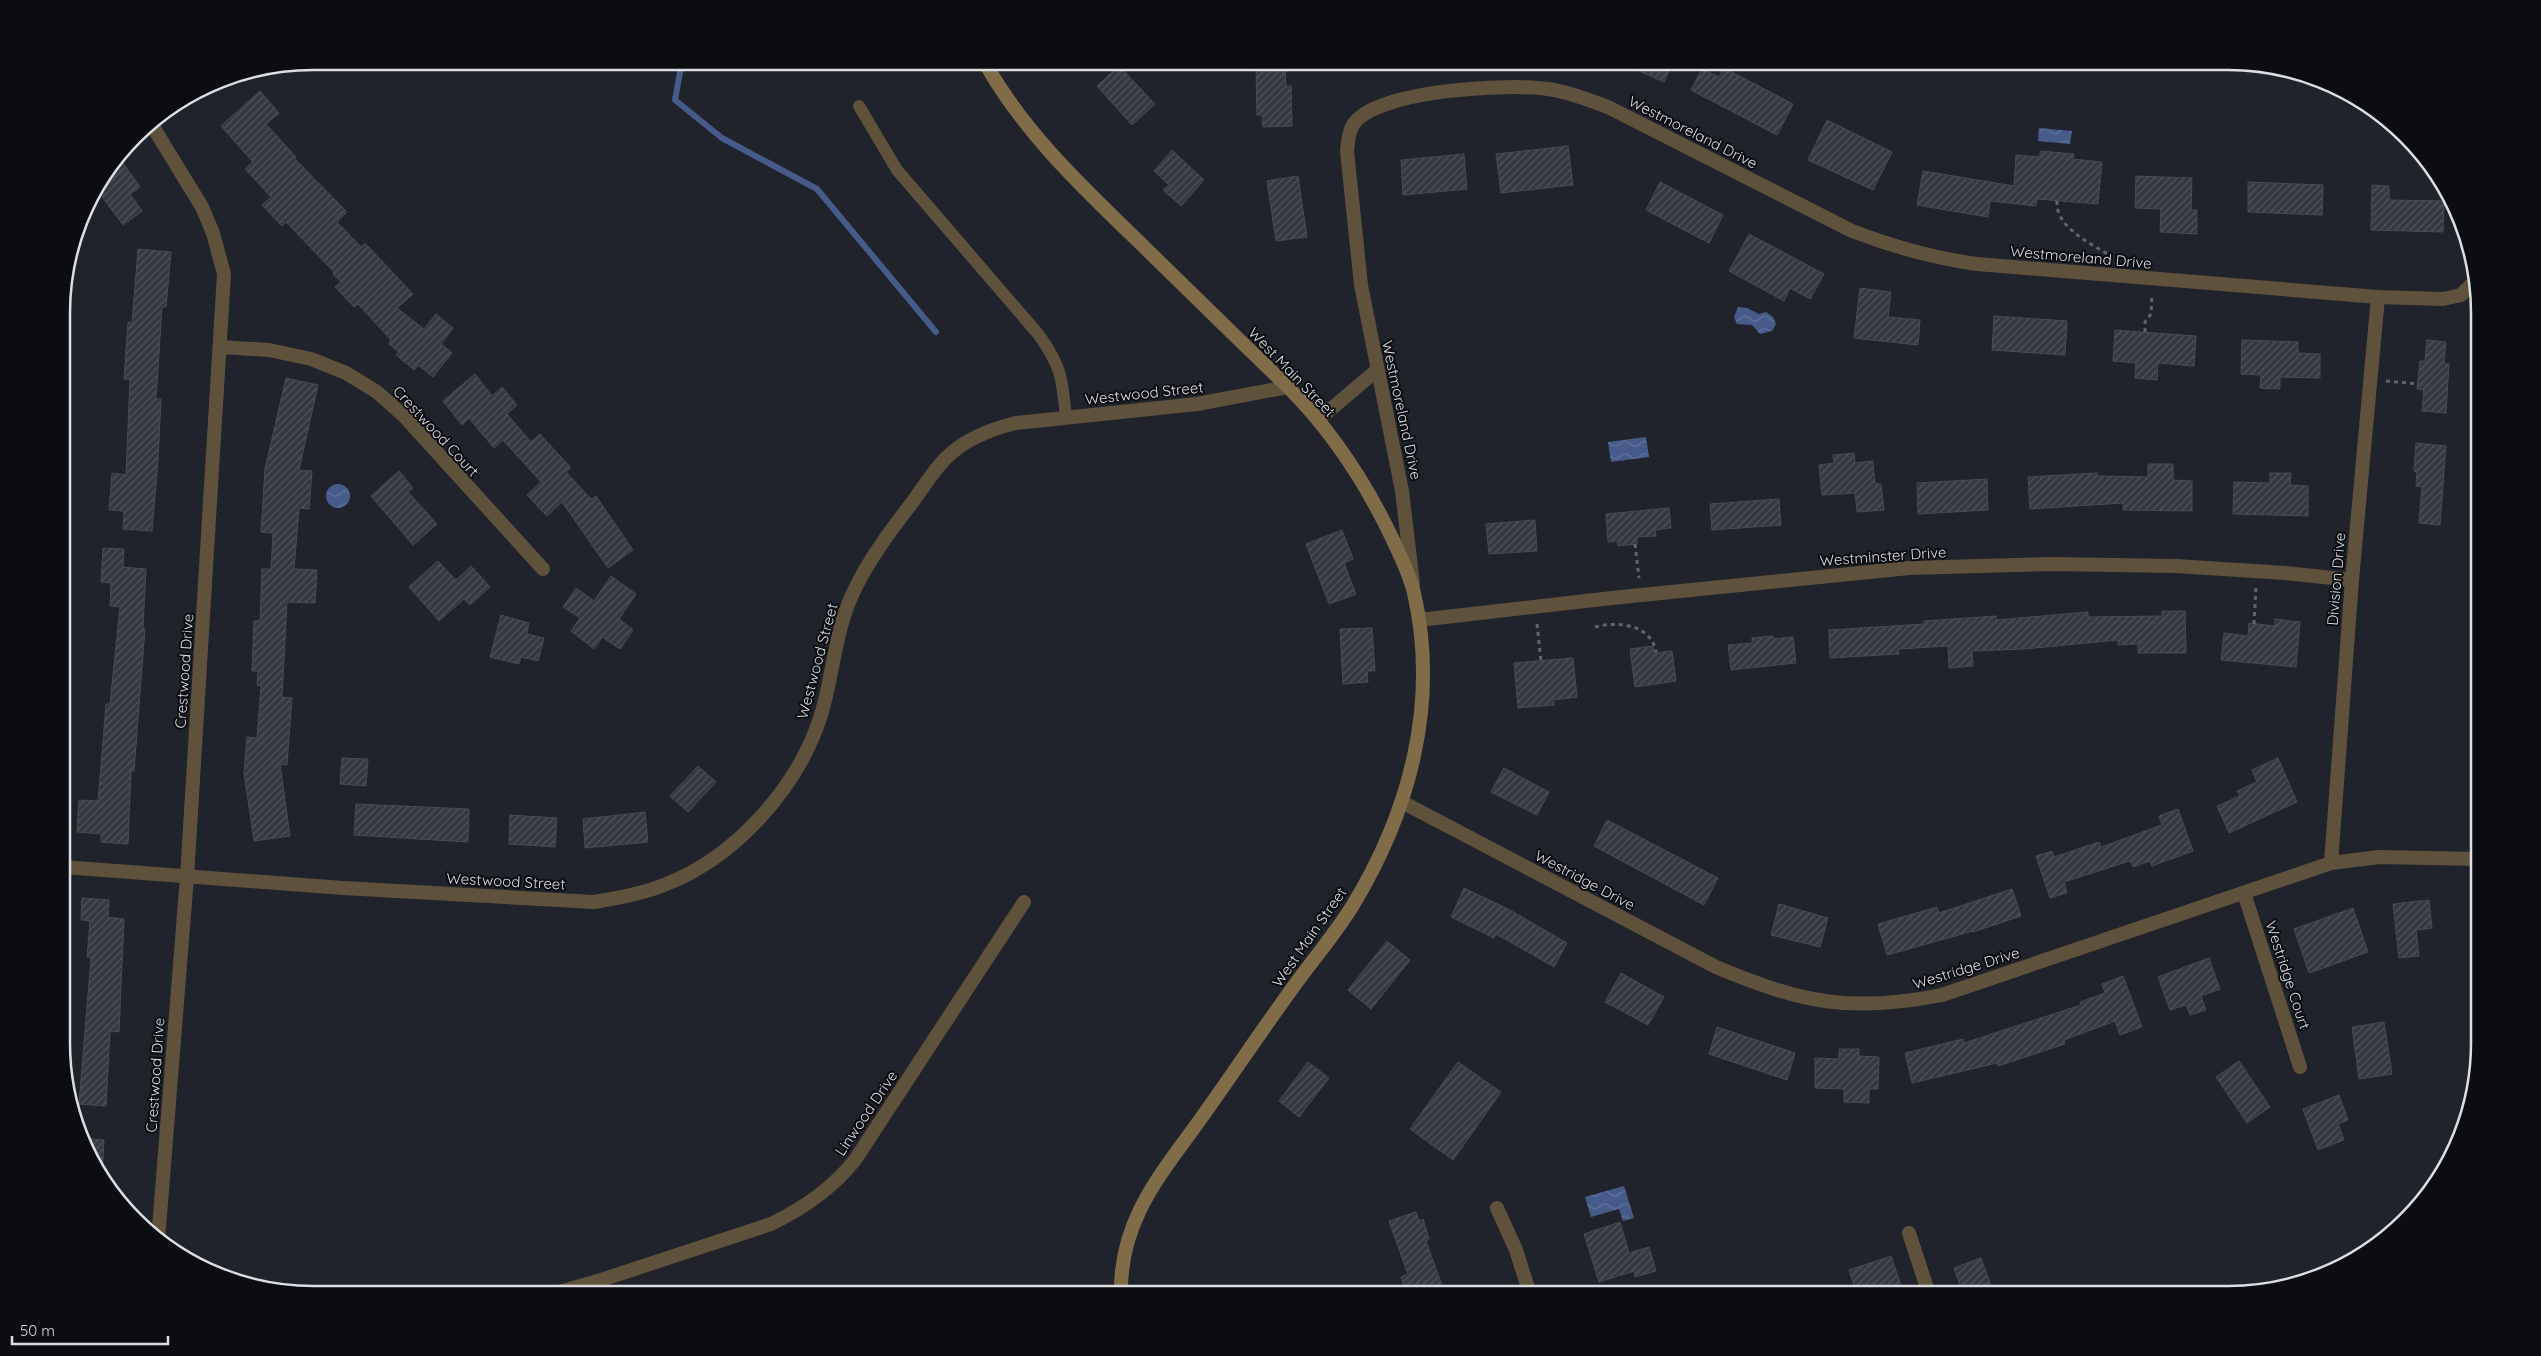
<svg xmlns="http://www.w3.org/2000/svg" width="2541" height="1356" viewBox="0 0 2541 1356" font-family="Quicksand,sans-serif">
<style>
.water{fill:url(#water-waves)}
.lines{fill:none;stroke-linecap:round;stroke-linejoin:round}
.stream{stroke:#475b8a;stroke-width:6}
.building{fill:url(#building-hatch);stroke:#474b54}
.path{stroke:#61646b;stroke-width:3;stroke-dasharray:4 4;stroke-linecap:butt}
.service{stroke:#5f523d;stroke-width:12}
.minor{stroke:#5f523d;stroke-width:14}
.secondary{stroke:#816c4a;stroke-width:14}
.labels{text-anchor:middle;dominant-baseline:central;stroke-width:4;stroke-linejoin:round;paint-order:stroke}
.street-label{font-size:15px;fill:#dcdee4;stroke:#0b0d10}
.rim{fill:none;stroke:#dcdee4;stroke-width:2.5}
</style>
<defs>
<pattern id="water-waves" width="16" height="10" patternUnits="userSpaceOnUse" patternTransform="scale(1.25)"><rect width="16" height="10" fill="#475b8a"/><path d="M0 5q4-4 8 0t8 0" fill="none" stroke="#61729a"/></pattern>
<pattern id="building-hatch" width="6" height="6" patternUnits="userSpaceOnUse" patternTransform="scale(1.25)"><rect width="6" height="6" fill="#343840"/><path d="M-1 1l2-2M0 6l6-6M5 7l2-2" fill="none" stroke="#51545b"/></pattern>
</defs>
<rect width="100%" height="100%" fill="#20232b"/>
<!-- water -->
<path class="water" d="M 2039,128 L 2072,131 L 2070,144 L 2038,141 Z
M 1738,307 L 1747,308 L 1759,314 L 1766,312 L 1773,317 L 1776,324 L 1772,331 L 1760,334 L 1752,325 L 1737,324 L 1734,317 Z
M 1646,437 L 1649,457 L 1611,462 L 1608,442 Z
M326 496a12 12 0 1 1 24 0a12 12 0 1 1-24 0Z
M 1624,1186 L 1634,1218 L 1623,1221 L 1619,1209 L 1591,1217 L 1585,1197 Z"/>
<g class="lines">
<!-- stream -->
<path class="stream" d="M 682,61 L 675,100 L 722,138 L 817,189 L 936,332"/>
</g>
<!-- building -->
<path class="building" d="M 1617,61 L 1673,61 L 1664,82 Z
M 1119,66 L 1155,104 L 1132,125 L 1097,86 Z
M 1256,66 L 1285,66 L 1286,86 L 1291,86 L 1292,126 L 1263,127 L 1262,115 L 1257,115 Z
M 1724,68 L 1793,104 L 1777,135 L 1691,90 L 1702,69 L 1719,77 Z
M 260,91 L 279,113 L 266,124 L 296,157 L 294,158 L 347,212 L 337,222 L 361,247 L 365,243 L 413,294 L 397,308 L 424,329 L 436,314 L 453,328 L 441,344 L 452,353 L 433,377 L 418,365 L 414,370 L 396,355 L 399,352 L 389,344 L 391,340 L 358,304 L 354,307 L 335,287 L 341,282 L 333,274 L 334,272 L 286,222 L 282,226 L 262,205 L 271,197 L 245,169 L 253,162 L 221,126 Z
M 1827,120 L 1892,152 L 1873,190 L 1808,160 Z
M 1568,146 L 1573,185 L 1501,193 L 1496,154 Z
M 1172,150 L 1204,180 L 1181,206 L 1163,190 L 1169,185 L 1154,171 Z
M 2040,151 L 2074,154 L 2073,159 L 2102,162 L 2098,204 L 2037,199 L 2036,206 L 1990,201 L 1988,217 L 1917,205 L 1923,171 L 2014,186 L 2016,155 L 2040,157 Z
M 1464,154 L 1467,189 L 1403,195 L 1401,160 Z
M 120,159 L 140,187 L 130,194 L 142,211 L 123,225 L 97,190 Z
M 1298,176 L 1307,237 L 1276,241 L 1267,181 Z
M 2136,176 L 2192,178 L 2191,210 L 2197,210 L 2197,234 L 2160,232 L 2161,209 L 2135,208 Z
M 1660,182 L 1723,215 L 1709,243 L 1646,210 Z
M 2248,182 L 2323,185 L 2322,215 L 2248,212 Z
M 2372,185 L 2389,186 L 2389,200 L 2444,201 L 2443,232 L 2371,230 Z
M 1749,234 L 1824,274 L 1810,299 L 1790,288 L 1784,301 L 1729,271 Z
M 138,249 L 171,252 L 166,307 L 162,307 L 156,399 L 161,399 L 158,460 L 152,531 L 123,529 L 124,511 L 109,510 L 112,473 L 126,475 L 130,380 L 124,379 L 128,322 L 132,323 Z
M 1860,288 L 1891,292 L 1888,317 L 1920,320 L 1918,345 L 1854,338 Z
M 1994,316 L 2067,321 L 2065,355 L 1992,350 Z
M 2115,330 L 2196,336 L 2194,366 L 2158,363 L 2157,380 L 2135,378 L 2136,363 L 2113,361 Z
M 2242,340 L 2298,342 L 2298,353 L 2320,354 L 2320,378 L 2280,377 L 2280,389 L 2260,388 L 2261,375 L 2241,374 Z
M 2427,340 L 2446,342 L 2444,363 L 2449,364 L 2446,413 L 2422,411 L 2424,390 L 2417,389 L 2420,361 L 2425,361 Z
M 475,374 L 492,396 L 502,387 L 517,405 L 507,414 L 531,442 L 540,434 L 571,468 L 566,472 L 591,499 L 596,496 L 633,550 L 608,568 L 562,502 L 547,516 L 527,495 L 541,482 L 503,440 L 494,448 L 469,418 L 462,425 L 443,401 Z
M 286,378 L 318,385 L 299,470 L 312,471 L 309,509 L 299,508 L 294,569 L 317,570 L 315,603 L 287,602 L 282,697 L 292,698 L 287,765 L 280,764 L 290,836 L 254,841 L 244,773 L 247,737 L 257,738 L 261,686 L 257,685 L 258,671 L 252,671 L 254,621 L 260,621 L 262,569 L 271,569 L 273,533 L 261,532 L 265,469 Z
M 2416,443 L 2446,446 L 2440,525 L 2419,523 L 2422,487 L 2416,486 L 2417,472 L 2414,471 Z
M 1854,453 L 1855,463 L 1873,461 L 1875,484 L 1881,484 L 1884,510 L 1857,512 L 1855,493 L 1822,495 L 1819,465 L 1834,463 L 1833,455 Z
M 2148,464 L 2173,464 L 2173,480 L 2192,481 L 2192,511 L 2123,510 L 2123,503 L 2030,509 L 2028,477 L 2097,473 L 2098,476 L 2148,477 Z
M 399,471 L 413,488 L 408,492 L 437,524 L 413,545 L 371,496 Z
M 2270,473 L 2291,473 L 2290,485 L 2308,486 L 2308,516 L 2233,514 L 2234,482 L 2270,483 Z
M 1987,479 L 1988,510 L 1918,514 L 1917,483 Z
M 1779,499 L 1781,525 L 1712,530 L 1710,504 Z
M 1669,508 L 1671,528 L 1655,530 L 1656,536 L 1637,537 L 1637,544 L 1618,546 L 1617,541 L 1608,542 L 1606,514 Z
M 1535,520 L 1537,551 L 1489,554 L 1486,524 Z
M 1342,530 L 1353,559 L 1344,563 L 1356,594 L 1329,604 L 1306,544 Z
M 103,548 L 124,549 L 123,567 L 146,569 L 143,629 L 145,629 L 134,771 L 131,771 L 128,844 L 101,842 L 101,834 L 77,832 L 79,800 L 98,801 L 106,704 L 110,704 L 120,607 L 110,606 L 111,583 L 101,582 Z
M 438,561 L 456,580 L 471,566 L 490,587 L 470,605 L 464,599 L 439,621 L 409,587 Z
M 611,576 L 636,594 L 619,619 L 633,630 L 620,649 L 602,637 L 594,649 L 571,631 L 580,618 L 563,607 L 576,588 L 594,601 Z
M 2162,611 L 2185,611 L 2186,653 L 2138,653 L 2138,644 L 2118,645 L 2118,640 L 2024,649 L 1972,651 L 1973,666 L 1949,668 L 1948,646 L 1898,649 L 1899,654 L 1830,658 L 1829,630 L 1924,624 L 1924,621 L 1996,616 L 1996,620 L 2088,612 L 2088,617 L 2162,616 Z
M 501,615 L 529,623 L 527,634 L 544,638 L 538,661 L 521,657 L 519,664 L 490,657 Z
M 2275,619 L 2300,622 L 2296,667 L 2221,660 L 2224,633 L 2248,636 L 2249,623 L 2275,626 Z
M 1372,628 L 1375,671 L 1367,671 L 1368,682 L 1343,684 L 1340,629 Z
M 1773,636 L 1774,639 L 1793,637 L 1796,663 L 1731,670 L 1728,645 L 1752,643 L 1752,638 Z
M 1653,646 L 1654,653 L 1672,651 L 1676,681 L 1635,687 L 1630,649 Z
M 1573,658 L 1577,697 L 1553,700 L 1554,705 L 1518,708 L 1514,663 Z
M 342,758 L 368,759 L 366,786 L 340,784 Z
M 2278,758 L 2297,802 L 2229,833 L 2217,806 L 2240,796 L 2237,791 L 2257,782 L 2252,770 Z
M 698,766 L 716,782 L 688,812 L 670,796 Z
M 1504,768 L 1549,792 L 1537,815 L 1491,792 Z
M 356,804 L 469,809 L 468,842 L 354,835 Z
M 2178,809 L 2193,851 L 2152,866 L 2150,861 L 2133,867 L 2130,861 L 2064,882 L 2067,893 L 2050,898 L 2036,856 L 2052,851 L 2054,857 L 2099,842 L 2101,847 L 2162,825 L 2159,816 Z
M 645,812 L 648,842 L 585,848 L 583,819 Z
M 510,815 L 557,818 L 555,847 L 509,844 Z
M 1607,820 L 1718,878 L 1704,905 L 1594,846 Z
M 1464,888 L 1508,909 L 1567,943 L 1554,967 L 1496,934 L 1494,938 L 1451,917 Z
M 2012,889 L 2021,916 L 1973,932 L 1973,931 L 1887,955 L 1878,924 L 1937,907 L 1939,913 Z
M 82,898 L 109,900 L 108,917 L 124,919 L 119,1032 L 110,1031 L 106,1106 L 79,1104 L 91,958 L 87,957 L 90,921 L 81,920 Z
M 2429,900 L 2432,928 L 2416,930 L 2419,956 L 2399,958 L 2393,904 Z
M 1779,904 L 1828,918 L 1820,947 L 1771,935 Z
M 2353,908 L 2368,952 L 2309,973 L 2294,929 Z
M 1387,941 L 1410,960 L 1371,1009 L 1348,990 Z
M 2209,958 L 2220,989 L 2201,996 L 2206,1010 L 2190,1015 L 2186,1005 L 2170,1010 L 2158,977 Z
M 1621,973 L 1664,997 L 1648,1025 L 1605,1002 Z
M 2123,976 L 2142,1027 L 2120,1035 L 2115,1021 L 2064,1040 L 2065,1044 L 1998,1066 L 1997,1063 L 1912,1083 L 1905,1053 L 1963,1039 L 1964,1043 L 2081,1005 L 2080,1002 L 2105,993 L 2102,984 Z
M 2384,1022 L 2392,1074 L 2359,1079 L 2352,1027 Z
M 1717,1027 L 1795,1053 L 1787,1080 L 1709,1054 Z
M 1839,1049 L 1859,1049 L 1859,1056 L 1879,1057 L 1878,1089 L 1869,1089 L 1869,1103 L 1844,1102 L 1844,1089 L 1815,1088 L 1815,1058 L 1839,1059 Z
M 2239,1061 L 2270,1107 L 2247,1123 L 2216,1077 Z
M 1308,1062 L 1329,1078 L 1299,1117 L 1279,1101 Z
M 1458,1062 L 1501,1092 L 1453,1160 L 1410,1129 Z
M 2339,1095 L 2348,1120 L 2338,1124 L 2344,1140 L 2318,1150 L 2303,1109 Z
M 80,1138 L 104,1140 L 102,1179 L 80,1139 Z
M 1416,1212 L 1419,1221 L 1423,1219 L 1429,1239 L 1426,1241 L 1445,1294 L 1407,1294 L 1401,1277 L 1408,1274 L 1389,1221 Z
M 1620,1222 L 1629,1253 L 1649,1247 L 1656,1271 L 1635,1277 L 1634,1271 L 1599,1282 L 1584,1234 Z
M 1891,1256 L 1904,1294 L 1870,1294 L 1867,1284 L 1855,1288 L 1849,1270 Z
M 1981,1258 L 1991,1286 L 1963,1294 L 1954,1268 Z"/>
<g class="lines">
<!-- path -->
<path class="path" d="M 2057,201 C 2055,227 2090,243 2109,255
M 2145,332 L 2145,322 L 2151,314 L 2152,295
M 2386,381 L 2418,384
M 1635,544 L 1639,578
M 1537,624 L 1541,661
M 2254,624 L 2256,587
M 1595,627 C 1618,621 1651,624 1656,652"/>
<!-- service -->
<path class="service" d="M 859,106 L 897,170 L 1039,335 C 1062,368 1062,378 1066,418"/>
<!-- minor -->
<path class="minor" d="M 150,122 L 202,207 L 213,233 L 224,274 L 187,877 L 158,1240
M 221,347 L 269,350 L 311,359 L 346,373 L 377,392 L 404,416 L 543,569
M 1318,420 L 1377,370
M 1413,584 L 1402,491 L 1361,285 L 1347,151 C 1348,143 1348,133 1353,125 C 1374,90 1509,83 1548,89 C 1569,92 1590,100 1610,108 L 1852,231 C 1894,247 1933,258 1977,264 L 2378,297 L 2443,299 L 2461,295 L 2477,279
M 1419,620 L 1612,598 L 1909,568 L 2053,564 L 2176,566 L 2285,573 L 2352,580
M 1402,802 L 1716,967 C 1802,1003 1850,1013 1942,995 L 2331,863 L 2379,857 L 2479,859
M 2331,863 L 2352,580 L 2378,297
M 63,867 L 343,888 L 594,902 C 618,898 641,894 664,885 C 735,858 798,788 821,715 C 833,675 835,633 852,595 C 868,560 891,530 914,500 C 924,486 934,470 946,458 C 965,439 991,429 1016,423 L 1197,404 L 1288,387
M 2244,893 L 2300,1067
M 1497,1208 L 1516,1250 L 1530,1294
M 1909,1233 L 1929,1294
M 549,1295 L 601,1280 L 771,1224 C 804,1208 832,1189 855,1160 L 1024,902"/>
<!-- secondary -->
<path class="secondary" d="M 984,61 C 1022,130 1080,185 1136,239 C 1187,289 1237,338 1288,387 C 1333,432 1366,483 1393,540 C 1401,557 1410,575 1414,593 C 1439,702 1410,811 1353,905 C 1334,936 1310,963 1289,993 C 1262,1030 1236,1069 1209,1107 C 1167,1168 1119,1215 1121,1295"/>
</g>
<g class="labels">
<!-- street labels -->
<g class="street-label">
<text transform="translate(1693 132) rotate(27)">Westmoreland Drive</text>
<text transform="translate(2081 257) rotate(5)">Westmoreland Drive</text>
<text transform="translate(1292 372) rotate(46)">West Main Street</text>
<text transform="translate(1144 393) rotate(-6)">Westwood Street</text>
<text transform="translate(1402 410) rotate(78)">Westmoreland Drive</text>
<text transform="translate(436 431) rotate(47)">Crestwood Court</text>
<text transform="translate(1883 556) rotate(-4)">Westminster Drive</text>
<text transform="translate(2336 579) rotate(-85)">Division Drive</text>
<text transform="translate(817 661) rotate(-75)">Westwood Street</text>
<text transform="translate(184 671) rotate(-86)">Crestwood Drive</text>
<text transform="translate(1585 880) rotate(28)">Westridge Drive</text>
<text transform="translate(506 881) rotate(3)">Westwood Street</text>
<text transform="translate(1309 937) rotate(-55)">West Main Street</text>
<text transform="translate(1966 968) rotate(-17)">Westridge Drive</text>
<text transform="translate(2288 975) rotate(72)">Westridge Court</text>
<text transform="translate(155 1075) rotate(-86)">Crestwood Drive</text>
<text transform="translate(866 1113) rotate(-56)">Linwood Drive</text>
</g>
</g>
<!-- crop -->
<path d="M0 0H2541V1356H0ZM313 70H2228A243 243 0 0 1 2471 313V1043A243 243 0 0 1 2228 1286H313A243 243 0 0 1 70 1043V313A243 243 0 0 1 313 70Z" fill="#0b0d10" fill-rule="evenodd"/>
<path class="rim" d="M313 70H2228A243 243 0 0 1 2471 313V1043A243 243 0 0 1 2228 1286H313A243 243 0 0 1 70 1043V313A243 243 0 0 1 313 70Z"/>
<!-- scale -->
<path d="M12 1336v8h156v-8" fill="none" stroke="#dcdee4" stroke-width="2.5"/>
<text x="20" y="1336" font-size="15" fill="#dcdee4" stroke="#0b0d10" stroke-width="4" paint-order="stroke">50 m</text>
</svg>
